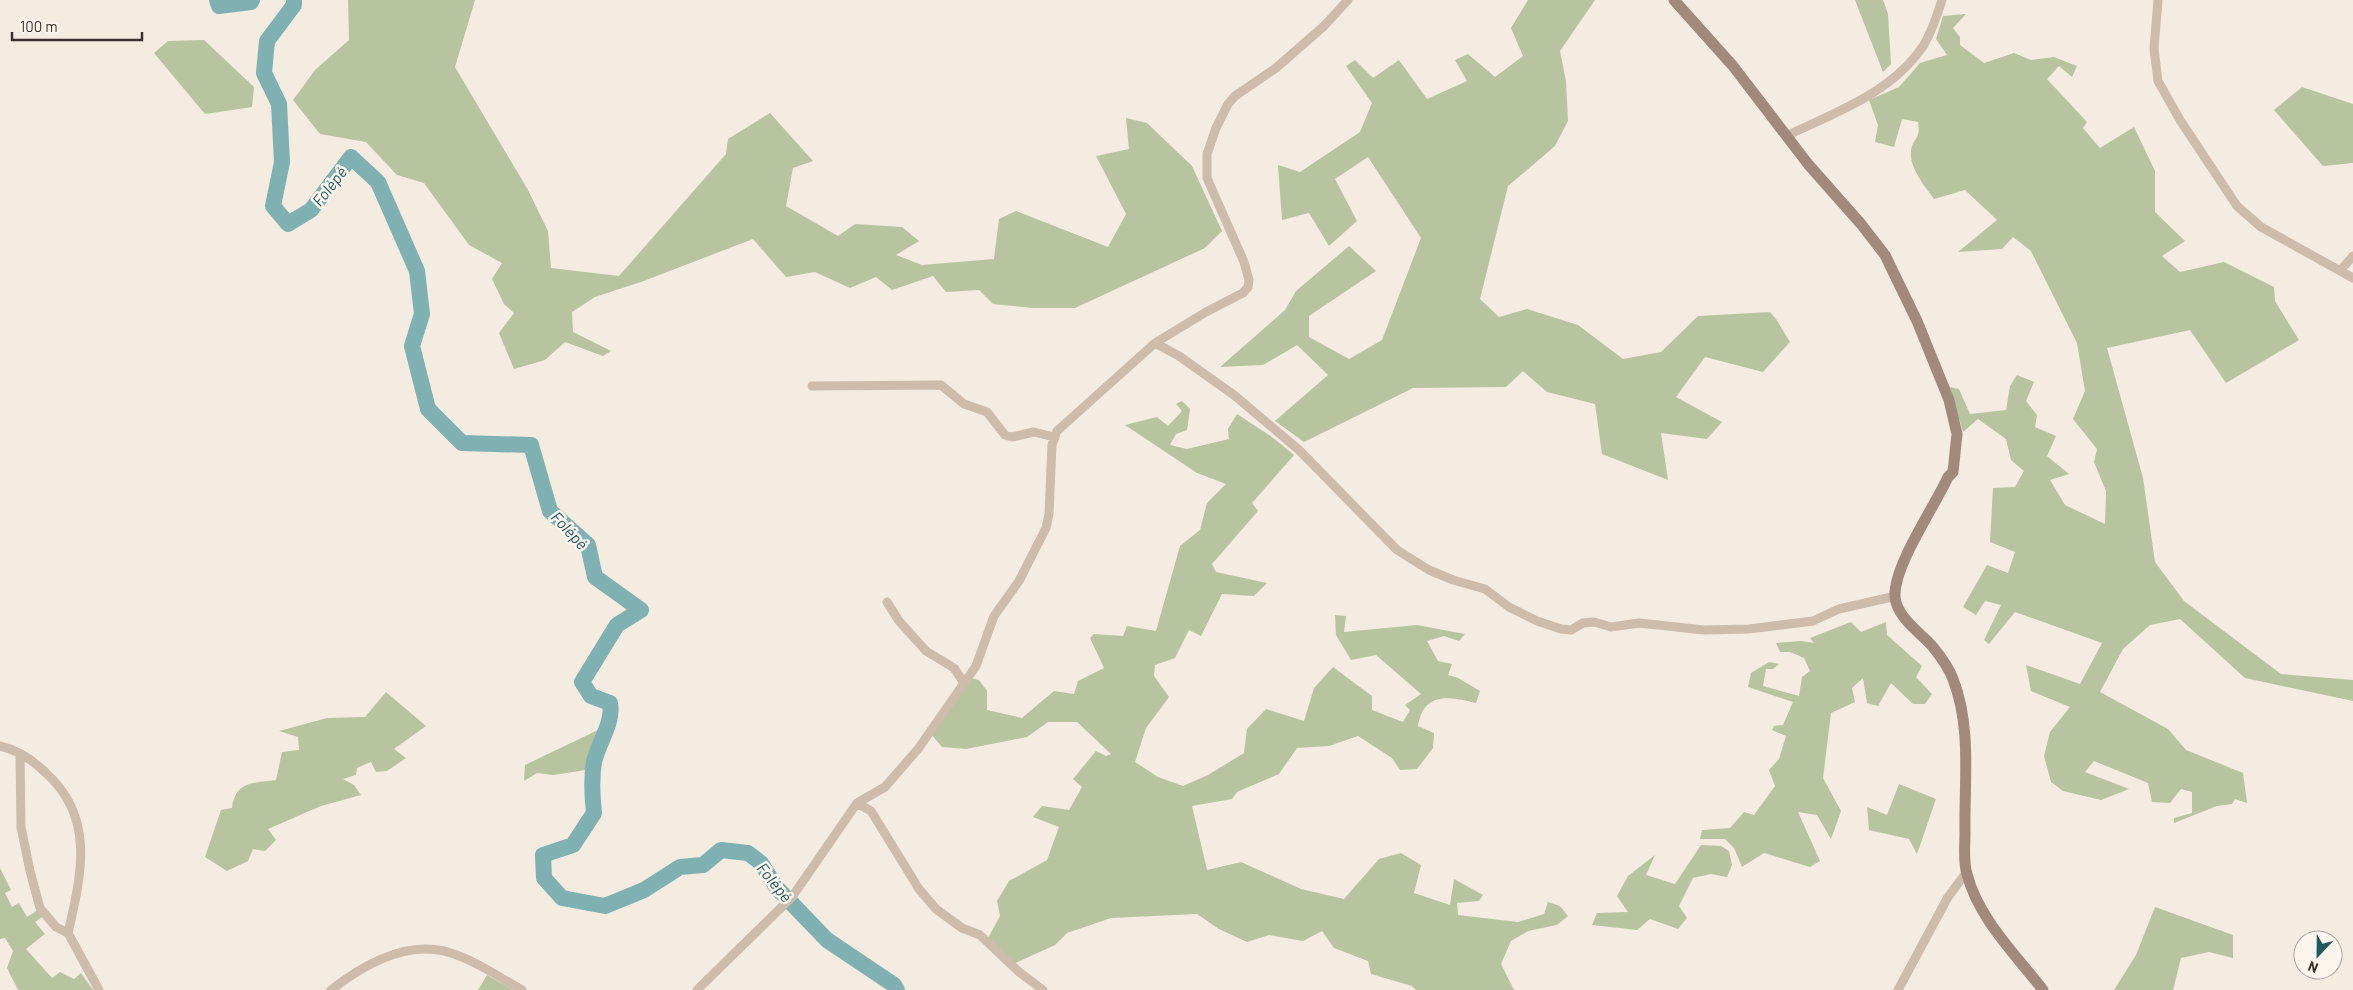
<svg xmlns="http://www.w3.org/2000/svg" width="2353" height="990" viewBox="0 0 2353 990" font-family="Barlow,sans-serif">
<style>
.green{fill:#b8c4a0}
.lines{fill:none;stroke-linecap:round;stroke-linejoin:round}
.river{stroke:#7fb0b2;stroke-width:16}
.street{stroke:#cdbbac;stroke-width:9}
.secondary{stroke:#a18a7d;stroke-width:11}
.labels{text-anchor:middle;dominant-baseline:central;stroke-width:5;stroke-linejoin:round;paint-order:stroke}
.water-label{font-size:16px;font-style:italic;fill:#1f5a5e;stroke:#fbf5ee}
</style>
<rect width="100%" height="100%" fill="#f4ebe1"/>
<!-- green -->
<path class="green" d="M 348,0 L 475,0 L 455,67 L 528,190 L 548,231 L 551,268 L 619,276 L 726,154 L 728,139 L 770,113 L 813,161 L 793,168 L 786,206 L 838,236 L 855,224 L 902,227 L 919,241 L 896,255 L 922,265 L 994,259 L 999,219 L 1016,211 L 1108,247 L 1126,214 L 1096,156 L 1129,149 L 1126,118 L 1147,123 L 1192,166 L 1222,231 L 1205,248 L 1075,308 L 1032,308 L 993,304 L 979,290 L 946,292 L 933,276 L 892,290 L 876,277 L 850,288 L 815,272 L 786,277 L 753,239 L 641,282 L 595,297 L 572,312 L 573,332 L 611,351 L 603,356 L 565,342 L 545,360 L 514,369 L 499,333 L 514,313 L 504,304 L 492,279 L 502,263 L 469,245 L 424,183 L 397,175 L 366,142 L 320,134 L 293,100 L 315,70 L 349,40 Z
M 1528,0 L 1595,0 L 1560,51 L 1566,81 L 1568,121 L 1555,146 L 1508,186 L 1480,299 L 1499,317 L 1527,309 L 1578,325 L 1623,359 L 1661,352 L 1698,316 L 1770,312 L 1776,319 L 1790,342 L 1763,372 L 1705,357 L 1676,397 L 1722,422 L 1707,439 L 1661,433 L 1668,480 L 1602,454 L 1595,404 L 1547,392 L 1523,371 L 1506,387 L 1413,388 L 1304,442 L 1275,421 L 1328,375 L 1297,345 L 1263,365 L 1220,367 L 1285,310 L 1296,291 L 1349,246 L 1376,271 L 1309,316 L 1309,337 L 1349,359 L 1382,340 L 1421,238 L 1368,157 L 1335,179 L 1357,221 L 1329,246 L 1309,213 L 1282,220 L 1278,165 L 1300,172 L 1360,132 L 1372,103 L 1346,66 L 1355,60 L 1373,78 L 1399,60 L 1427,99 L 1467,81 L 1455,60 L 1468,54 L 1495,77 L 1523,56 L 1511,28 Z
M 1855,0 L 1883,0 L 1888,14 L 1891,64 L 1883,72 Z
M 1966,14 L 1953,28 L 1960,37 L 1960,45 L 1984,63 L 2014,53 L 2031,60 L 2054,57 L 2077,66 L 2072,77 L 2059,66 L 2047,79 L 2087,122 L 2083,128 L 2100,148 L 2134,127 L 2155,171 L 2155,212 L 2185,241 L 2162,256 L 2180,272 L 2224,262 L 2274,287 L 2275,301 L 2299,340 L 2226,383 L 2190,330 L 2107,348 L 2143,478 L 2155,562 L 2184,601 L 2281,674 L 2353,680 L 2353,701 L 2245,678 L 2180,619 L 2150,625 L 2123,649 L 2100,692 L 2168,729 L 2186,750 L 2243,773 L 2247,803 L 2235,799 L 2232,804 L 2217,806 L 2174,823 L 2174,818 L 2192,813 L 2192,792 L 2181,789 L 2170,803 L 2152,802 L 2148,783 L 2094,761 L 2085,772 L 2129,789 L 2101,800 L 2063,791 L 2051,782 L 2044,756 L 2050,732 L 2070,707 L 2031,691 L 2026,665 L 2080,684 L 2102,643 L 2015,612 L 1989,644 L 1984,640 L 2001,605 L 1985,601 L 1976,615 L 1963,607 L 1987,565 L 2008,573 L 2015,552 L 1990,542 L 1993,488 L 2015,487 L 2024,471 L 2011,460 L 2006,439 L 1978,419 L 1963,432 L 1950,387 L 1959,389 L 1970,414 L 2006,410 L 2010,386 L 2017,375 L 2034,382 L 2026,401 L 2037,415 L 2035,427 L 2056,436 L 2047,456 L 2069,474 L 2050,480 L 2065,505 L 2105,524 L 2106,491 L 2094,462 L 2097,449 L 2073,419 L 2085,391 L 2077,343 L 2031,251 L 2013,237 L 2002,249 L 1958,252 L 1997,220 L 1965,190 L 1934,199 C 1925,186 1909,168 1911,151 C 1913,137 1921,141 1918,122 L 1902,119 L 1894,147 L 1875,142 L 1878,125 L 1869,100 L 1899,87 L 1920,63 L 1947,55 L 1936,39 L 1943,16 Z
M 204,40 L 254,87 L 252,107 L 205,114 L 154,53 L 168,41 Z
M 2302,87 L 2353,104 L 2353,163 L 2323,166 L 2274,110 Z
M 1182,401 L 1190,409 L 1187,430 L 1176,434 L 1170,445 L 1187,449 L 1229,439 L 1228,429 L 1237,414 L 1272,437 L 1294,455 L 1252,503 L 1258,511 L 1212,564 L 1216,572 L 1267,583 L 1254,596 L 1222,594 L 1201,636 L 1189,630 L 1175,658 L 1155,665 L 1154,676 L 1169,697 L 1146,728 L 1135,762 L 1158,777 L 1183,786 L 1208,775 L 1244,753 L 1247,729 L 1266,709 L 1304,721 L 1314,688 L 1333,667 L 1372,696 L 1372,710 L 1403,722 L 1410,710 L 1405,705 L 1421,694 L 1376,655 L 1351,660 L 1336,635 L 1335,615 L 1346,616 L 1344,632 L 1417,625 L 1465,634 L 1459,641 L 1444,636 L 1427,641 L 1438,661 L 1452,664 L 1448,675 L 1458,678 L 1480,691 L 1476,703 C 1450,696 1423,692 1418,726 L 1434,733 L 1433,748 L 1417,769 L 1400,770 L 1392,758 L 1358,736 L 1329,746 L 1297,748 L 1279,774 L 1237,792 L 1232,799 L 1192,806 L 1207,870 L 1241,862 L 1301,889 L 1344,899 L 1379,859 L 1401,853 L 1421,865 L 1414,893 L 1450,905 L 1454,879 L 1483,895 L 1479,901 L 1457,903 L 1458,915 L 1518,922 L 1544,914 L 1548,902 L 1560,906 L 1568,916 L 1557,925 L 1528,931 L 1511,941 L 1501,964 L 1514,990 L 1416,990 L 1412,986 L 1371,974 L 1368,961 L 1334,948 L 1322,931 L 1303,941 L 1269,935 L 1247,942 L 1219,929 L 1197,914 L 1111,918 L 1067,933 L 1055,945 L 1013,964 L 987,940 L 1000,916 L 997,901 L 1009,881 L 1047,860 L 1059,827 L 1033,817 L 1042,806 L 1069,810 L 1082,787 L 1073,779 L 1096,751 L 1106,756 L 1111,754 L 1077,722 L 1048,722 L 1027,737 L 966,749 L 942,747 L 931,734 L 946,714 L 962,676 L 979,680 L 987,691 L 987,710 L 1022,718 L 1054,691 L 1074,694 L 1078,681 L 1104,668 L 1090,638 L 1094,634 L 1123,636 L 1127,626 L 1156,631 L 1180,546 L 1200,530 L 1207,503 L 1226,484 L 1197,473 L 1125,425 L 1157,417 L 1168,426 L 1182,411 L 1176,404 Z
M 1851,622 L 1861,632 L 1886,622 L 1887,635 L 1922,666 L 1916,677 L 1932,694 L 1925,704 L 1913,704 L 1891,683 L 1878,706 L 1867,703 L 1863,678 L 1852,688 L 1855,702 L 1831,713 L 1823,778 L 1841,811 L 1831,839 L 1817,815 L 1798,812 L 1820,861 L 1810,867 L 1764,853 L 1742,867 L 1734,848 L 1725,839 L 1700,839 L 1702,830 L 1730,828 L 1744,812 L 1754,815 L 1775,786 L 1769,770 L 1779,759 L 1786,736 L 1772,730 L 1774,726 L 1783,725 L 1793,702 L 1748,687 L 1751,673 L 1769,662 L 1779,664 L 1773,669 L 1766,669 L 1763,686 L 1799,696 L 1802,677 L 1810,671 L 1804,658 L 1790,652 L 1780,652 L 1776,643 L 1801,641 L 1814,643 L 1810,638 Z
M 386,692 L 426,726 L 394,749 L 406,758 L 387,771 L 376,772 L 371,762 L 357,768 L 356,775 L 343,779 L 354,785 L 361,795 L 321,806 L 268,829 L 276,840 L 265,851 L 253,849 L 248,861 L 227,871 L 205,857 L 221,810 L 232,808 C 235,781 254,783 276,780 L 282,752 L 299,750 L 298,737 L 279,731 L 327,718 L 365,717 Z
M 600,729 L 592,749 L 586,770 L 553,775 L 537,773 L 524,781 L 525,765 Z
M 1899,784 L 1936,799 L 1917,854 L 1909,839 L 1869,830 L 1867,807 L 1887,815 Z
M 1701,845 L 1721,846 L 1729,851 L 1732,865 L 1727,877 L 1711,874 L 1693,878 L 1679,906 L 1687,918 L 1678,929 L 1650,919 L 1637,930 L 1592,925 L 1597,913 L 1628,912 L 1617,896 L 1628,876 L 1655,855 L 1646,875 L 1675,884 Z
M 0,868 L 11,890 L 5,893 L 12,907 L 19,903 L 27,917 L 38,910 L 42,917 L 35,922 L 45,934 L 26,949 L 52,978 L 60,972 L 74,979 L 81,973 L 93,990 L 18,990 L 7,968 L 13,951 L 5,938 L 0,939 Z
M 2155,907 L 2233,935 L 2233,958 L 2209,952 L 2181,958 L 2173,990 L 2114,990 L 2136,955 Z
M 487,975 L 513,990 L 478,990 Z"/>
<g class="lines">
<!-- river -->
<path class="river" d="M 217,0 L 219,6 L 251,2 L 252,0
M 294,0 L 294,5 L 267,41 L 264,73 L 279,104 L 282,162 L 273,206 L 288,224 L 311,210 L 351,157 L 378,182 L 417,271 L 422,314 L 412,346 L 428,409 L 462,443 L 531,445 L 550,511 L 588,545 L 595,577 L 641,610 L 617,625 L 582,682 L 591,696 L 610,703 C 614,723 598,743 594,762 C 591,780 592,795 594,813 L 573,845 L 543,855 L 544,878 L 562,898 L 605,906 L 644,890 L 680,867 L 703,865 L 721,850 L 748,853 L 761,863 L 777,888 L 827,940 L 894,985 L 897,990"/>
<!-- street -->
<path class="street" d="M 2158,0 L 2154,49 L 2158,81 L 2180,120 L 2237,206 L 2261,227 L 2353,278
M 1786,136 C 1834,113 1892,93 1923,46 C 1932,32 1937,15 1942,0
M 2340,271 L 2353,256
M 1155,343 L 1179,356 L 1234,395 L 1299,450 L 1397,550 L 1429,570 L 1453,580 L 1485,589 L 1509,607 L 1537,621 L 1561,629 L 1571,630 L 1583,623 L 1594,622 L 1611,627 L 1639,623 L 1704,630 L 1749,629 L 1813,621 L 1839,609 L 1896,596
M 812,386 L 941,385 L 964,404 L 987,412 L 1005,435 L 1012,437 L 1034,432 L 1054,437
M 887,602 L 899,621 L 926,651 L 954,668 L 964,683
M 0,746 C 17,750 34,761 46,773 C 96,818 81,876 68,933 L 99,990
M 20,754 L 21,827 L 30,871 L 40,908 L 56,927 L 68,933
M 857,803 L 871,811 L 919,889 L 936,909 L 962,928 L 980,935 L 1019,972 L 1043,990
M 331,990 C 363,965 408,939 451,953 C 476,961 499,977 522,990
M 697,990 L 792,897 L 857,803 L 885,787 L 918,749 L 976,666 L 994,616 L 1019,581 L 1046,528 L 1049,514 L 1052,445 L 1057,431 L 1155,343 L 1206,312 L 1243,293 L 1248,287 L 1249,280 L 1244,262 L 1207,178 L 1207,154 L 1216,128 L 1228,104 L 1235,96 L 1276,68 L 1324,26 L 1348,0
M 1898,990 L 1948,897 L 1966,873"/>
<!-- secondary -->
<path class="secondary" d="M 1674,0 L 1733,66 L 1808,164 L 1861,224 L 1885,255 L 1917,321 L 1949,400 L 1957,434 L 1953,472 L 1948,477 C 1934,508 1893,566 1895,597 C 1897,618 1921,633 1933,647 C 1941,657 1949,668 1953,679 C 1972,728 1964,782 1965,833 C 1965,846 1963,862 1967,874 C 1978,918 2016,955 2043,990"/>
</g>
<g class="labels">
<!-- water labels -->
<g class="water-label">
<text transform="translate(329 186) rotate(-52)">Folépé</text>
<text transform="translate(570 530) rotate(47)">Folépé</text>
<text transform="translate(775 882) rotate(51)">Folépé</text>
</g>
</g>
<!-- north arrow -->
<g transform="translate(2318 955) rotate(202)"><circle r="24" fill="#fbf5ee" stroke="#aea6a0"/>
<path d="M0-4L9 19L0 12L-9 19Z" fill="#1f5a5e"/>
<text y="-8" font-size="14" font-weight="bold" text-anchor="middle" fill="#3b302b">N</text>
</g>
<!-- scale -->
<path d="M12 32v8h130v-8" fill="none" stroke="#3b302b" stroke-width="2.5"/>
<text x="20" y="32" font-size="15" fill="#3b302b" stroke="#fbf5ee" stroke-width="4" paint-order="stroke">100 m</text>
</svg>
